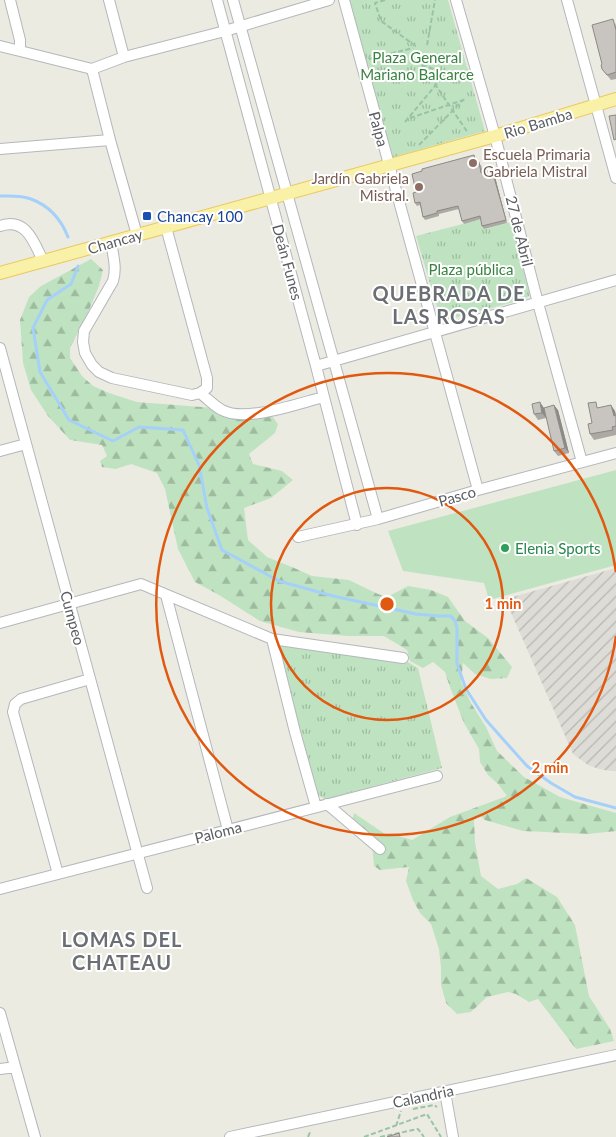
<svg xmlns="http://www.w3.org/2000/svg" width="616" height="1137" viewBox="0 0 616 1137" font-family="Lato,sans-serif">
<style>
.industrial{fill:url(#industrial-furrows)}
.grass{fill:url(#grass-tufts)}
.forest{fill:url(#forest-firs)}
.garden{fill:#bfe3c1}
.lines{fill:none;stroke-linecap:round;stroke-linejoin:round}
.stream{stroke:#a4d0fa;stroke-width:3}
.minor-casing{stroke:#b4b7bc;stroke-width:12}
.major-casing{stroke:#e9c95e;stroke-width:14}
.path{stroke:#99c3a7;stroke-width:2;stroke-dasharray:5 2.5;stroke-linecap:butt}
.minor{stroke:#fff;stroke-width:10}
.major{stroke:#faf1a9;stroke-width:12}
.wall{fill:#aca9a4}
.shaded-wall{fill:#8c8986}
.building{fill:#c8c4bf;stroke:#8c8986}
.ring{fill:none;stroke:#e15910;stroke-width:2.5}
.education-dot{fill:#8d6e63;stroke:#fff;stroke-width:2}
.transit-dot{fill:#1a4fb4;stroke:#fff;stroke-width:2}
.leisure-dot{fill:#2e9e5b;stroke:#fff;stroke-width:2}
.labels{text-anchor:middle;dominant-baseline:central;stroke-width:4;stroke-linejoin:round;paint-order:stroke}
.park-label{font-size:15px;fill:#398240;stroke:#fff}
.street-label{font-size:15px;fill:#5a5d62;stroke:#fff}
.education-label{font-size:15px;fill:#785e54;stroke:#fff;text-anchor:start}
.transit-label{font-size:15px;fill:#164399;stroke:#fff;text-anchor:start}
.leisure-label{font-size:15px;fill:#27864d;stroke:#fff;text-anchor:start}
.district-label{font-size:20px;font-weight:bold;letter-spacing:1px;fill:#6b6f74;stroke:#fff}
.centre{fill:#e15910;stroke:#fff;stroke-width:2.5}
.ring-label{font-size:15px;text-anchor:middle;font-weight:bold;fill:#e15910;stroke:#fff;stroke-width:4;stroke-linejoin:round;paint-order:stroke}
</style>
<defs>
<pattern id="industrial-furrows" width="10" height="10" patternUnits="userSpaceOnUse" patternTransform="scale(1.25)"><rect width="10" height="10" fill="#dedcd6"/><path d="M-1 1l2-2M0 10L10 0M9 11l2-2" fill="none" stroke="#b7b6b1"/></pattern>
<pattern id="grass-tufts" width="24" height="20" patternUnits="userSpaceOnUse" patternTransform="scale(1.25)"><rect width="24" height="20" fill="#bfe3c1"/><path d="M3 7l-1-3M5 7V3M7 7l1-3M15 17l-1-3M17 17v-4M19 17l1-3" fill="none" stroke="#9ebba0"/></pattern>
<pattern id="forest-firs" width="22" height="20" patternUnits="userSpaceOnUse" patternTransform="scale(1.25)"><rect width="22" height="20" fill="#bfe3c1"/><path d="M5 1l3.5 6h-7zM16 11l3.5 6h-7z" fill="#9ebba0"/></pattern>
</defs>
<rect width="100%" height="100%" fill="#ecebe2"/>
<!-- industrial -->
<path class="industrial" d="M 616,568 L 616,771 L 610,771 L 599,769 L 588,765 L 573,754 L 505,599 Z"/>
<!-- grass -->
<path class="grass" d="M 348,0 L 448,0 L 485,131 L 393,157 Z
M 482,219 L 485,229 L 511,222 L 529,291 L 529,296 L 525,299 L 447,320 L 441,316 L 439,314 L 416,236 Z
M 280,644 L 406,661 L 418,668 L 442,768 L 325,799 L 318,795 L 278,647 Z"/>
<!-- forest -->
<path class="forest" d="M 91,259 L 103,270 L 99,286 L 86,317 L 70,348 L 70,358 L 82,376 L 93,386 L 109,393 L 137,402 L 214,408 L 271,415 L 278,424 L 275,433 L 249,454 L 253,464 L 282,471 L 293,480 L 271,498 L 244,508 L 248,540 L 267,557 L 292,567 L 312,576 L 349,580 L 378,594 L 387,597 L 408,586 L 431,590 L 448,597 L 465,621 L 488,638 L 512,667 L 507,678 L 491,679 L 475,674 L 463,663 L 461,682 L 471,703 L 486,727 L 497,751 L 524,777 L 560,797 L 616,813 L 616,831 L 588,834 L 523,831 L 485,820 L 479,815 L 474,820 L 475,842 L 481,876 L 498,889 L 517,884 L 526,878 L 557,897 L 575,925 L 589,996 L 610,1029 L 614,1041 L 576,1049 L 538,999 L 529,1002 L 516,994 L 508,992 L 487,997 L 471,1012 L 457,1014 L 446,1003 L 441,985 L 441,968 L 439,949 L 431,924 L 420,913 L 413,900 L 406,881 L 409,867 L 380,870 L 374,866 L 372,845 L 352,821 L 354,813 L 385,834 L 399,836 L 412,840 L 450,817 L 507,796 L 498,784 L 488,775 L 480,762 L 479,749 L 464,723 L 451,690 L 445,672 L 433,662 L 423,668 L 410,661 L 407,650 L 384,636 L 348,636 L 299,632 L 260,621 L 219,595 L 195,582 L 178,549 L 165,489 L 157,473 L 131,464 L 116,469 L 102,467 L 100,461 L 107,456 L 102,445 L 70,440 L 48,416 L 31,390 L 23,363 L 20,320 L 29,297 L 41,286 Z"/>
<!-- garden -->
<path class="garden" d="M 616,470 L 616,565 L 489,600 L 484,583 L 403,571 L 388,531 Z"/>
<g class="lines">
<!-- stream -->
<path class="stream" d="M 0,196 C 10,196 21,195 31,199 C 50,206 61,219 68,237
M 78,266 L 71,284 L 47,300 L 33,328 L 40,372 L 69,420 L 113,441 L 139,427 L 183,430 L 199,465 L 207,508 L 222,550 L 279,581 L 333,596 L 416,614 L 439,616 L 451,616 L 455,621 L 457,628 L 457,664 L 466,689 L 486,720 L 527,766 L 551,783 L 575,797 L 616,808"/>
<!-- minor casing -->
<g class="minor-casing">
<path id="minor" d="M 10,0 L 20,40 L 20,51 L 92,69 L 110,140 L 137,235
M 109,0 L 124,57
M 217,0 L 316,366 L 357,525
M 233,0 L 378,519
M 344,0 L 478,490
M 456,0 L 495,136 L 538,303 L 582,462
M 567,0 L 616,178
M 0,46 L 20,51
M 92,69 L 124,57 L 225,31 L 329,0
M 0,149 L 110,140
M 0,226 C 26,217 34,242 43,261
M 111,242 C 113,255 117,268 113,281 L 84,331 L 83,342 L 85,353 L 92,365 L 99,372 L 112,378 L 192,395 L 200,393 L 207,388 L 207,378 L 166,227
M 0,348 L 147,888
M 316,366 L 616,280
M 200,393 C 207,398 214,406 222,410 C 245,423 299,403 324,397
M 0,451 L 26,444
M 298,537 L 378,519 L 478,490 L 616,453
M 166,595 L 228,830
M 0,623 L 141,584 L 272,639 L 403,658
M 272,639 L 295,732 L 316,807
M 327,804 L 380,849
M 58,874 L 13,712 L 15,704 L 21,699 L 90,679
M 0,889 L 437,776
M 0,1013 L 35,1137
M 0,1069 L 15,1067
M 445,1092 L 453,1137
M 230,1137 L 616,1055"/>
</g>
<!-- major casing -->
<g class="major-casing">
<path id="major" d="M 0,273 L 495,136 L 616,99"/>
</g>
<!-- path -->
<path class="path" d="M 385,0 L 375,3 L 381,21 L 417,47
M 427,45 L 435,0
M 369,59 L 413,48
M 433,61 L 463,55
M 422,65 L 468,133
M 410,118 L 466,99
M 405,122 L 445,74 L 421,64
M 419,145 L 463,100
M 413,1109 L 434,1105 L 437,1107
M 396,1126 L 401,1111
M 308,1137 L 311,1130
M 364,1137 L 427,1114 L 441,1137
M 380,1137 L 418,1129 L 424,1137"/>
<!-- minor -->
<use href="#minor" class="minor"/>
<!-- major -->
<use href="#major" class="major"/>
</g>
<!-- wall -->
<path class="wall" d="M 616,23 L 616,79 L 611,80 L 602,69 L 602,64 Z
M 476,158 L 477,163 L 481,165 L 483,172 L 494,173 L 507,223 L 484,229 L 482,226 L 481,219 L 464,224 L 462,221 L 459,209 L 439,214 L 439,216 L 425,220 L 423,217 L 420,205 L 417,206 L 415,203 Z
M 544,408 L 546,418 L 538,420 L 534,414 Z
M 600,408 L 615,411 L 616,414 L 616,435 L 594,440 L 590,434 L 592,423 Z
M 558,410 L 569,453 L 558,456 L 554,451 Z"/>
<!-- shaded-wall -->
<path class="shaded-wall" d="M 492,170 L 494,173 L 507,223 L 506,220 Z
M 540,402 L 544,408 L 546,418 L 542,413 Z
M 554,405 L 558,410 L 569,453 L 565,448 Z
M 611,405 L 615,411 L 616,419 L 614,416 Z"/>
<!-- building -->
<path class="building" d="M 613,19 L 616,30 L 616,72 L 607,75 L 602,69 L 601,65 L 602,64 L 592,25 Z
M 616,115 L 616,139 L 614,140 L 609,116 Z
M 474,155 L 476,163 L 479,162 L 481,173 L 492,170 L 506,220 L 482,226 L 480,216 L 462,221 L 458,206 L 437,211 L 437,213 L 423,217 L 420,202 L 415,203 L 413,193 L 416,192 L 412,174 L 422,171 L 422,169 Z
M 540,402 L 542,413 L 534,414 L 532,404 Z
M 596,402 L 597,408 L 611,405 L 614,416 L 616,415 L 616,426 L 612,427 L 613,430 L 590,434 L 588,424 L 592,423 L 588,403 Z
M 554,405 L 565,448 L 554,451 L 544,408 Z
M 399,1133 L 400,1137 L 387,1137 Z"/>
<!-- distance rings -->
<g class="ring">
<circle cx="387" cy="604" r="116"/>
<path d="M616 636A231 231 0 1 1 616 572"/>
</g>
<!-- markers -->
<g class="education-dot">
<circle cx="473" cy="163" r="5"/>
<circle cx="419" cy="187" r="5"/>
</g>
<rect class="transit-dot" x="142" y="211" width="10" height="10" rx="2.5"/>
<circle class="leisure-dot" cx="505" cy="548" r="5"/>
<g class="labels">
<!-- park labels -->
<g class="park-label">
<text x="417" y="57">Plaza General<tspan x="417" dy="17">Mariano Balcarce</tspan></text>
<text x="471" y="269">Plaza pública</text>
</g>
<!-- street labels -->
<g class="street-label">
<text transform="translate(538 123) rotate(-17)">Rio Bamba</text>
<text transform="translate(379 129) rotate(75)">Palpa</text>
<text transform="translate(520 231) rotate(76)">27 de Abril</text>
<text transform="translate(115 241) rotate(-16)">Chancay</text>
<text transform="translate(288 262) rotate(75)">Deán Funes</text>
<text transform="translate(457 496) rotate(-16)">Pasco</text>
<text transform="translate(73 618) rotate(75)">Cumpeo</text>
<text transform="translate(218 832) rotate(-14)">Paloma</text>
<text transform="translate(423 1096) rotate(-12)">Calandria</text>
</g>
<!-- education labels -->
<g class="education-label">
<text x="483" y="154">Escuela Primaria<tspan x="483" dy="17">Gabriela Mistral</tspan></text>
<text x="409" y="178" text-anchor="end">Jardín Gabriela<tspan x="409" dy="17">Mistral.</tspan></text>
</g>
<!-- transit labels -->
<g class="transit-label">
<text x="157" y="216">Chancay 100</text>
</g>
<!-- leisure labels -->
<g class="leisure-label">
<text x="515" y="548">Elenia Sports</text>
</g>
<!-- district labels -->
<g class="district-label">
<text x="449" y="293">QUEBRADA DE<tspan x="449" dy="23">LAS ROSAS</tspan></text>
<text x="122" y="939">LOMAS DEL<tspan x="122" dy="23">CHATEAU</tspan></text>
</g>
</g>
<circle cx="387" cy="604" r="8" class="centre"/>
<g class="ring-label">
<text x="503" y="609">1 min</text>
<text x="550" y="773">2 min</text>
</g>
</svg>
